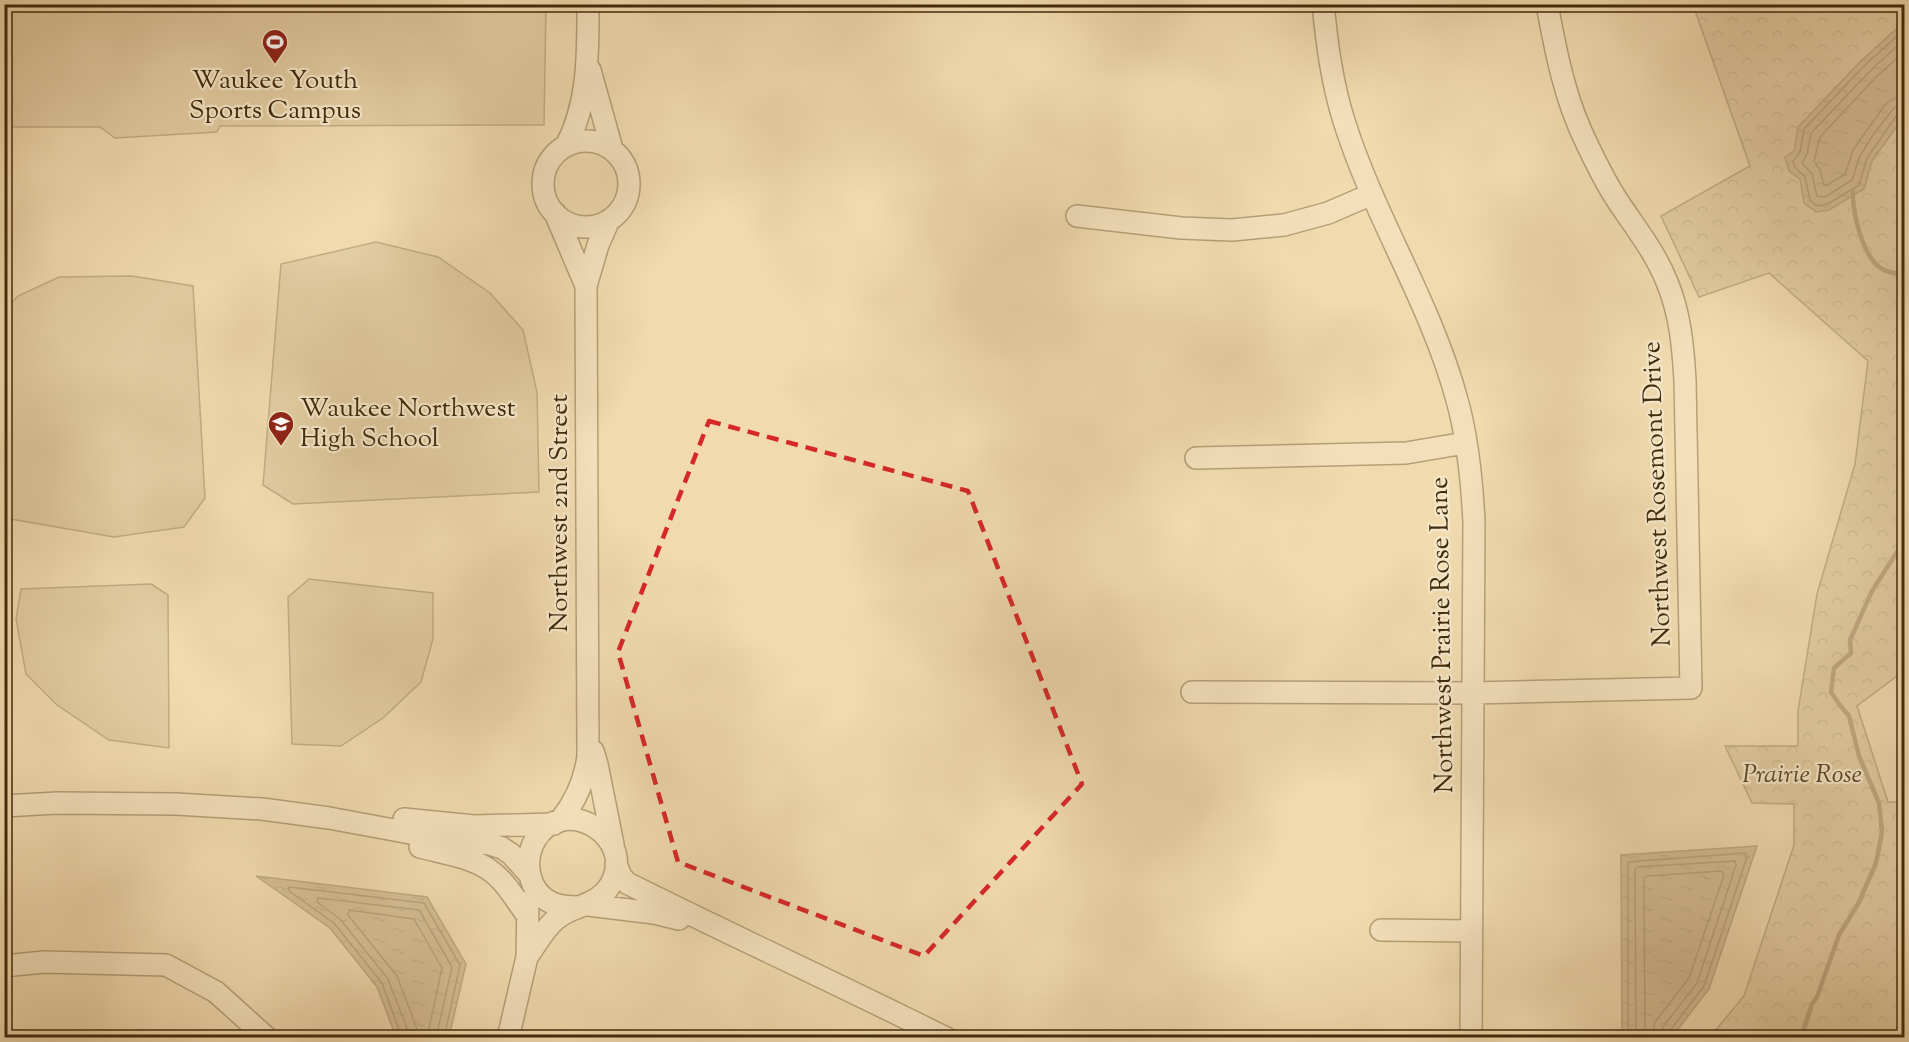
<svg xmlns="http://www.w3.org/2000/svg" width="1909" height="1042" viewBox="0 0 1909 1042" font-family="'Sorts Mill Goudy',serif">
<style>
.park{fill:url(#park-crowns);stroke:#8a744e;stroke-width:1.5}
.pitch{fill:#d2bc92;stroke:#8a744e;stroke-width:1.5}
.water{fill:url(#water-ripples);stroke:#87704c;stroke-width:1.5}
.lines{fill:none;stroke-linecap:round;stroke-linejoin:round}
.shore{stroke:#7c6441;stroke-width:1.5}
.stream{stroke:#87704c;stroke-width:4.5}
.minor-casing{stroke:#6e5734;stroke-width:24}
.minor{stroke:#f5e7ca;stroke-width:21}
.marked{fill:none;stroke:#d62828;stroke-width:4.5;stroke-dasharray:12 8;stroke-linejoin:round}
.labels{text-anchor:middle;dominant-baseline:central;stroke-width:4.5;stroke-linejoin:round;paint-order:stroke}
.poi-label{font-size:26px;fill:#422b0b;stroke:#f5e7ca}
.street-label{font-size:26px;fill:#422b0b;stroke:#f5e7ca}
.park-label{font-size:26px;font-style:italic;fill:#5f4826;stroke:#f5e7ca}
</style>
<defs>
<pattern id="park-crowns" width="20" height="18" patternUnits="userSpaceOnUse" patternTransform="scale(1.5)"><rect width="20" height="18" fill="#d2bc92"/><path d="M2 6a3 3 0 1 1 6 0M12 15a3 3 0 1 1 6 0" fill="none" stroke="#ac9975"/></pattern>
<pattern id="water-ripples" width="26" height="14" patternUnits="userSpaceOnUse" patternTransform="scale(1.5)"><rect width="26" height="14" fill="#b59e77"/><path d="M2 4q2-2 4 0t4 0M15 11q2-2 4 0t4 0" fill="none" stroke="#958160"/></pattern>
</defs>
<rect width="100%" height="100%" fill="#f0daae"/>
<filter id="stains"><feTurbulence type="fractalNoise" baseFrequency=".00333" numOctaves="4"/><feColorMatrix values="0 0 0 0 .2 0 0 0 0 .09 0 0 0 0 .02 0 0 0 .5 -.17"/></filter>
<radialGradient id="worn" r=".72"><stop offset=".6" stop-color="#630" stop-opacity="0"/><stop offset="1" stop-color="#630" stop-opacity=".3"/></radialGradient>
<!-- park -->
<path class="park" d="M 1693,5 L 1904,5 L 1904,642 L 1901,673 L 1857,706 L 1888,802 L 1904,802 L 1904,1037 L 1710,1037 L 1744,996 L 1794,845 L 1794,804 L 1752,803 L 1725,746 L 1798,746 L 1798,711 L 1817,594 L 1855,464 L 1868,361 L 1769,273 L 1699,297 L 1661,216 L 1750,166 Z"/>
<!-- pitch -->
<path class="pitch" d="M 4,5 L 546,5 L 544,125 L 220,126 L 217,132 L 115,138 L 100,127 L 5,127 Z
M 376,242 L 438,257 L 490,293 L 523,330 L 537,392 L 539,492 L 293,504 L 263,485 L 281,264 Z
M 132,276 L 193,286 L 205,498 L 184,527 L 114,537 L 5,518 L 5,309 L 18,296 L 59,277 Z
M 309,579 L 433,593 L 433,639 L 421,682 L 383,718 L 341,746 L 292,744 L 288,597 Z
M 151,584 L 168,595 L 169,748 L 109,740 L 57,705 L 26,674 L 16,619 L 21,589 Z"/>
<!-- water -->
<path class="water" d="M 1904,22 L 1904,116 L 1872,161 L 1864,189 L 1829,210 L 1816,212 L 1804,203 L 1800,179 L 1789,171 L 1785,157 L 1794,151 L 1798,127 L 1861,61 Z
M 1757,846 L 1709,989 L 1672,1037 L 1622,1037 L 1621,855 Z
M 256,876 L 427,897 L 466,964 L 449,1037 L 396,1037 L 377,987 L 330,928 Z"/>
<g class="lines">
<!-- shore -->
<path class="shore" d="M 1904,30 L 1865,65 L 1804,129 L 1800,152 L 1793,161 L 1795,167 L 1805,177 L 1810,200 L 1817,206 L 1828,204 L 1859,185 L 1867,158 L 1897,115 L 1904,113
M 1904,40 L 1870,71 L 1811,133 L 1807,154 L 1802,163 L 1812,174 L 1817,196 L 1825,197 L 1852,180 L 1860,156 L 1873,135 L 1893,109 L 1898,106 L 1904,105
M 1904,52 L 1876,77 L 1820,137 L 1814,161 L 1820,170 L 1824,185 L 1827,185 L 1845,174 L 1853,150 L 1885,105 L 1894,98 L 1904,96
M 402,1038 L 382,983 L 334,923 L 289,891 L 289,887 L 424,903 L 460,965 L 444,1038
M 409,1038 L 408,1031 L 388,979 L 340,919 L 317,902 L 318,898 L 419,910 L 452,967 L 436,1038
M 418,1038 L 417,1029 L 397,976 L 348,915 L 349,910 L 414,919 L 442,968 L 427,1038
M 1628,1038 L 1628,862 L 1745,853 L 1747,857 L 1704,986 L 1669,1032 L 1668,1038
M 1636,1038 L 1635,869 L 1638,867 L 1735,861 L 1736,865 L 1697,983 L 1663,1027 L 1660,1038
M 1645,1038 L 1644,878 L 1647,876 L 1722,871 L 1724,875 L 1689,978 L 1655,1022 L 1651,1038"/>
<!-- stream -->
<path class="stream" d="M 1853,192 C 1852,212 1863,258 1882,269 C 1887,272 1898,274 1904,275
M 1904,480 C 1900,490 1898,497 1904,507
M 1801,1038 L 1812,1004 L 1817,997 L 1839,935 L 1859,902 L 1876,863 L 1882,832 L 1879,803 L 1859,756 L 1849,716 L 1839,704 L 1831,692 L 1834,668 L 1851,653 L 1850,640 L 1872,591 L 1904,541"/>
<!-- minor casing -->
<g class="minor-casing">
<path id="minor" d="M 1323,4 C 1327,44 1332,83 1344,121 C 1374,217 1431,303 1457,400 C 1468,439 1472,482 1474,522 L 1471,1038
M 590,70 L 612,149
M543 184a43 43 0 1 1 86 0a43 43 0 1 1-86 0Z
M 566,146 C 589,103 588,52 588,4
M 555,213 L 586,286
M 1077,216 L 1181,228 L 1232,230 L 1284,225 L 1328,213 L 1372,194
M 1196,458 L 1406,453 L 1465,443
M 1192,692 L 1473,693 L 1691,688 L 1685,380 C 1683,346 1680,313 1667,282 C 1655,252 1635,227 1617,200 C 1606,183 1596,163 1587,144 C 1565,100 1556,53 1547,4
M 593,751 L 597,764 L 613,844
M 4,806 L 57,803 L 176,804 L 262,809 L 329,818 L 437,838 L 490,844 L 502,848 L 511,854 L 529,874
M 404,819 L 474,826 L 554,824
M 560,821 C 575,802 585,780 588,756 L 586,286 L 598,245 L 609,220
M 420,847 C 443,853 468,856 488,869 C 505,880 515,899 527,915
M 616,864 L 621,876 L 627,883 C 733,936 840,985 946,1038
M 588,905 L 654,913 L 679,919
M 1381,930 L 1471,931
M 527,957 C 536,945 544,929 555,920 C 571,905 596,907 609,887 C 641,838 563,791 535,840 C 523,862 528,892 552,903 C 561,907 570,907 579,907
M 4,966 L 44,962 L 166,965 L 216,992 L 267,1038
M 508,1038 L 527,957 L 528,902"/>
</g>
<!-- minor -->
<use href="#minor" class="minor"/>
</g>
<!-- marked area -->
<path d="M0 0H1909V1042H0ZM 709,421 L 968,491 L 1082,784 L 924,956 L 678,862 L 618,652 Z" fill="#f0daae" fill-opacity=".55" fill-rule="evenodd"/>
<path class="marked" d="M 709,421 L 968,491 L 1082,784 L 924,956 L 678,862 L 618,652 Z"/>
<!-- icons -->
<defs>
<g id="stadium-pin" transform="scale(1.35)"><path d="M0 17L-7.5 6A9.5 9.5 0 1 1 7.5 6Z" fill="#8f2418" stroke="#f5e7ca"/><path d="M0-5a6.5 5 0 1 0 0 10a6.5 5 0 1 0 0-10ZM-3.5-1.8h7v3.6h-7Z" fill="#fff"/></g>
<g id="school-pin" transform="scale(1.35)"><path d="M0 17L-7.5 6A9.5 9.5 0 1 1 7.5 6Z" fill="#8f2418" stroke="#f5e7ca"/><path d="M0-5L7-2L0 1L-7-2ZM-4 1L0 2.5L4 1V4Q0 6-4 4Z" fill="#fff"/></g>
</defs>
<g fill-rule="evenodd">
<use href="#stadium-pin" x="275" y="42"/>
<use href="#school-pin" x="281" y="424"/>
</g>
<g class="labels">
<!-- poi labels -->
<g class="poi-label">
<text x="275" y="81">Waukee Youth<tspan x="275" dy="30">Sports Campus</tspan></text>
<text x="300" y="409" text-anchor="start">Waukee Northwest<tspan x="300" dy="30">High School</tspan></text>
</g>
<!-- street labels -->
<g class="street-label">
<text transform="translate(1658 494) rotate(-92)">Northwest Rosemont Drive</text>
<text transform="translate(560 513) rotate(-90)">Northwest 2nd Street</text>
<text transform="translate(1443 635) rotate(-91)">Northwest Prairie Rose Lane</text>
</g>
<!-- park labels -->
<g class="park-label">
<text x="1802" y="775">Prairie Rose</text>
</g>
</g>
<!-- margin -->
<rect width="1909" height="1042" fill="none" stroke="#f0daae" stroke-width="24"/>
<rect x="6" y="6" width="1897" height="1030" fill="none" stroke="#422b0b" stroke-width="3"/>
<rect x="12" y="12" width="1885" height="1018" fill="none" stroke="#422b0b" stroke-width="1.5"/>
<rect width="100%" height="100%" filter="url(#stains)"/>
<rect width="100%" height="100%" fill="url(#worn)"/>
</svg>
